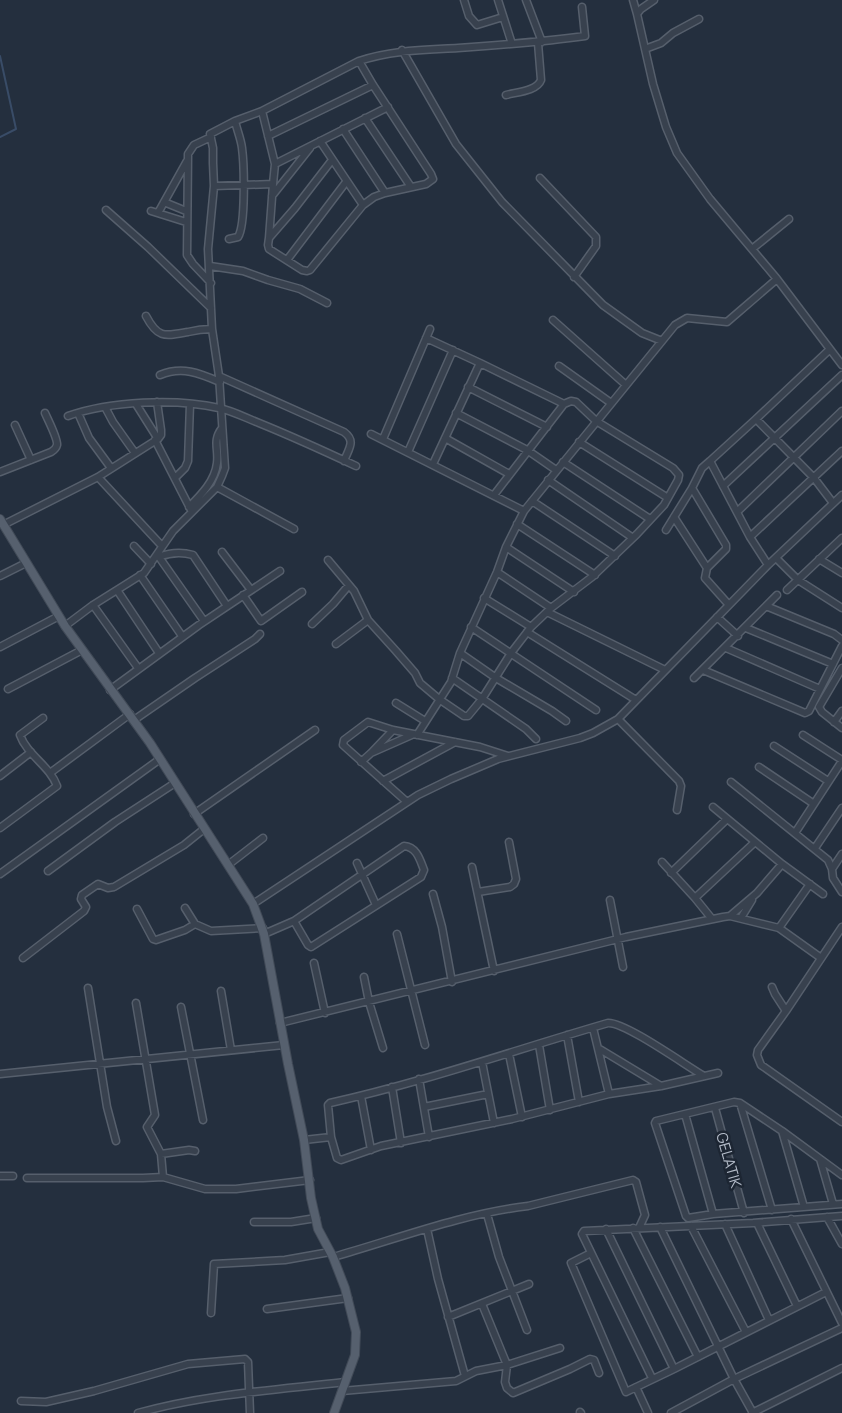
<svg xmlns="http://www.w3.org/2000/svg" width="842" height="1413" viewBox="0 0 842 1413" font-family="Manrope,sans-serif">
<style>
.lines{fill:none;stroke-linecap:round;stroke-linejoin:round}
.stream{stroke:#394c67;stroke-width:2}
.minor-casing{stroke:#565f6c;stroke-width:9}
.major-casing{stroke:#414a57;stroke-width:10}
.minor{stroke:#38414e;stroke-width:6}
.major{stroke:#56606e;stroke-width:8}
.labels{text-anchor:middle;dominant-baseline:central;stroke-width:5;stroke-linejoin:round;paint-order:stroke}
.street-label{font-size:15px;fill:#b4bcc9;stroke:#1d2633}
</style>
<rect width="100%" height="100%" fill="#242f3e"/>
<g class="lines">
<!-- stream -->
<path class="stream" d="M 0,56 L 16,129 L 0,137"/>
<!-- minor casing -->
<g class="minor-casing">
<path id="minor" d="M 464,0 L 469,16 L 477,25 L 503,17
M 498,0 L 512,44
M 526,0 L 542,42
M 633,0 L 637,14
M 654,0 L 641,9 L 637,14 L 653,84 L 666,127 L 677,153 L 710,199 L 777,279 L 842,365
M 645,49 L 661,43 L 673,33 L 699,19
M 402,50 L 456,144 L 502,202 L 603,305 L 642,333 L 662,341
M 359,61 C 392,50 424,50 458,48 C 501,45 543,42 585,36 L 582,7
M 506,95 C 517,92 537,91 541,80 L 538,43
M 365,118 L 411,187
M 343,129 L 385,193
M 268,136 L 373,85
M 211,137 L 194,145 L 188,154 L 187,255 L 193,264 L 211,283
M 332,160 L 295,208 L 269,238 L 268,245 L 269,249 L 302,270 L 307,271 L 310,270 L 363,205
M 275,164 L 388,107
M 540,178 L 596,237 L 596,246 L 574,277
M 214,186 L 273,184 L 275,164 L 262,111
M 272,196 L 310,148
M 164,202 L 186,211
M 106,210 L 148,247 L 211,308
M 151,211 L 186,222
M 158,213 L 187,161
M 269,238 L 273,184
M 229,239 L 238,237 C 246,225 244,163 242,148 C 241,139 237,130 235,121
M 752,249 L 789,219
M 287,260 L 346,182
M 210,266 L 243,271 L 268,280 L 300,289 L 327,303
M 146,316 C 158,339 165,336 188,332 C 196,330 204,329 212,329
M 553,320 L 626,385
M 426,338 L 480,363
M 559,366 L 611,403
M 160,375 C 182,366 199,373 220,382
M 219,376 L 344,432 C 356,441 349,448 344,461
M 468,387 L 547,427
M 136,404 L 158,439
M 105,407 L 113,422 L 135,453
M 78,413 L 89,438 L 111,468
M 456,413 L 527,450 L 556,470
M 68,416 C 110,401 176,398 219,408 C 233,411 246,418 259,423 C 291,436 324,451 356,466
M 756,419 L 828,351
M 15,425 L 31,460
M 371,434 L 524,511
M 445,438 L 509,474
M 383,439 L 430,329
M 155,440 L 191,510
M 579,442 L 668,498
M 408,452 L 453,350
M 710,461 L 702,468 L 692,488 L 726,545 L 726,549 L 707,568 L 705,578 L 729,605
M 563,462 L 650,519
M 433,464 L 480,363 L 564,404
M 0,472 L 51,452 C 54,450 56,449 57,445 C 58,439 48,420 45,413
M 98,477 L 162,546
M 175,478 L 185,468 L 188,461 L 190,404
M 548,480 L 633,538
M 723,486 L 842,375
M 217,487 L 294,529
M 532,501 L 615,556
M 189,507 C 201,495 215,481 217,463 C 219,449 212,441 222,428
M 737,512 L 842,411
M 674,517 L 707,568
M 517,524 L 595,575
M 3,525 L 98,477 L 158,439 L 161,435 L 161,430 L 157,402
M 666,530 L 692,488
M 750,537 L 842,451
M 134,546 L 151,564
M 506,547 L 574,592
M 222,552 L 251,590
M 157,555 L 159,557 C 169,553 182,552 193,555 L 227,606
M 159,557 L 204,621
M 776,558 L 798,580 L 842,608
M 819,559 L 842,573
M 328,560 L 354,591 L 368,620 L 396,651 L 415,673 L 420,683 L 439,699 L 464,716 L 468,716 L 482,699 L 511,653 L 531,627 L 551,608 L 592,577 L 637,534 L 664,505 L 678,480 L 679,475 L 673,468 L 596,421 L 576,402 L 571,401 L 564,404 L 494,495
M 768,565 L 750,537 L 710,461 L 756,419 L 814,478 L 833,503
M 497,572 L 551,608
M 140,575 L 182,636
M 0,576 L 26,563
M 117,590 L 159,653
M 787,590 L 842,538
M 243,595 L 261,621 L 302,592
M 484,598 L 531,627
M 93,605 L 138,668
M 766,606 L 834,634 L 842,640
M 547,612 L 665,670
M 717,617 L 738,636
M 312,624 L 333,604 L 349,585
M 65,626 L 93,605 L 144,573 L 173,531 L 217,487 L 222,476 L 225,468 L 219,376 L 212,329 L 208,249 L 214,186 L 213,163 L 213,148 L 210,134 L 235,121 L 262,111 L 359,61 L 373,85 L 431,174 L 433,179 L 426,184 L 385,193 L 374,197 L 363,205 L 320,141
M 471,627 L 596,710
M 746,628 L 833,664
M 527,632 L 636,700
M 336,644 L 368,620
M 0,647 L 59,616
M 726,648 L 820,689
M 460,653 L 496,678 L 552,711 L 566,721
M 842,668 L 819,707 L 822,712 L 842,728
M 703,670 L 805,713 L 809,711 L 842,646
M 452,678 L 526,729 L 536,739
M 694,678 L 777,595
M 8,689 L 82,650
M 110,690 L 199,625 L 280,571
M 396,703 L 425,721
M 618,719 L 679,781 L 681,786 L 677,810
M 134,720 L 195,678 L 255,639 L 260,634
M 834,722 L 842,711
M 417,735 L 451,682 L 460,653 L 497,572 L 506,547 L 524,511 L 675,325 L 687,318 L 727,322 L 777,279
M 803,735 L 842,760
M 774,746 L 828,781
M 371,753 L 393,730
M 361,762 L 371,753 L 414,734
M 759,767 L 814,804
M 50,773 L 130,714
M 0,776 L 31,752
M 383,781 L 455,742
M 731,782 L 828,860 L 832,869 L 833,878 L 842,892
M 407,802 L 343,745 L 344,740 L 368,722 L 393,730 L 480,747 L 508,756
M 713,807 L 782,864 L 823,894
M 194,814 L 315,730
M 0,828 L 57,786 C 50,766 27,755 20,735 L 43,718
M 795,833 L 842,761
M 815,848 L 842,808
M 662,862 L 695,898 L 712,919
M 357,863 L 376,905
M 228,865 L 263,838
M 472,867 L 494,971
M 832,869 L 842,854
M 48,871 L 115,822 L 175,783
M 671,873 L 727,819
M 0,874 L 160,759
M 478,892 L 510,887 L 514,884 L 516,879 L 509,842
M 433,894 L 442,927 L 452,982
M 695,898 L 755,842
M 610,900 L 623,967
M 253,904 L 418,795 L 451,779 L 498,759 L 580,738 L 593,733 L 618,719 L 768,565 L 842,495
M 185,908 L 195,924 L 211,931 L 263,928
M 137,909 L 153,939 L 156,940 L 185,930 L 195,924
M 730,916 L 757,893 L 782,864
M 741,918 L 752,900
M 842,927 L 786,1011 L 758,1050 L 757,1055 L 761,1065 L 842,1122
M 779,928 L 810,884
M 264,934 L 294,921 L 404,846 C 417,847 420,860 424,870 L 421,877 L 311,947 L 308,945 L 294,921
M 397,934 L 425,1045
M 23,958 L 84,911 L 86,907 L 81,899 L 82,895 L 98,884 L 108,888 L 114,887 L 184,845 L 204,829
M 314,963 L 325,1013
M 364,977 L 369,1002 L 383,1048
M 772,987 L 775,994 L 786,1011
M 88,988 L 107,1107 L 116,1141
M 221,991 L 231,1050
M 136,1003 L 155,1115 L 147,1127 L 161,1154 L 163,1177
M 181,1007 L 203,1120
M 280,1023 L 626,937 L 723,917 L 730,916 L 779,928 L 821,958
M 593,1028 L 609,1094
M 567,1035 L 579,1102
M 539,1045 L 550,1110
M 598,1048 L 661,1086
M 509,1054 L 522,1117
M 482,1062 L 494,1123
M 0,1074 L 284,1045
M 704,1076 C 685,1065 625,1022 608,1023 C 515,1050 424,1082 330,1103 L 328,1105 L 331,1137 L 337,1158 L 341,1160 L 381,1146 L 512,1119 L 609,1094 L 661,1086 L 718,1073
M 419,1079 L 429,1137
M 392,1087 L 401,1143
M 361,1096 L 371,1150
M 740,1103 L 772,1210
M 424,1107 L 488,1094
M 715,1108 L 744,1213
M 685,1114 L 713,1214
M 782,1131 L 804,1207
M 304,1140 L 331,1137
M 161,1154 L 189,1150 L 195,1151
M 820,1159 L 833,1204
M 842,1175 L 782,1131 L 740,1103 L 734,1102 L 656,1121 L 655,1123 L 686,1216 L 688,1218 L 713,1214 L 842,1204
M 0,1176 L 13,1176
M 27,1178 L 143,1178 L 163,1177 L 205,1189 L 236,1189 L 310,1180
M 487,1214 L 499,1257 L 527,1330
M 827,1217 L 842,1244
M 791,1219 L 842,1323
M 254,1222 L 291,1222 L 316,1218
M 757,1223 L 797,1306
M 725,1224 L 769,1320
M 691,1226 L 746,1332
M 660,1227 L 734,1379 L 753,1413
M 633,1228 L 698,1357
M 427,1229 L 438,1279 L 465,1376
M 606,1229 L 674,1369
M 591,1253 L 571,1263 L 626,1392 L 674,1369 L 826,1292
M 333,1257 C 397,1239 461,1214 528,1206 L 633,1180 L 636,1182 L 645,1215 L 639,1228
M 482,1304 L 507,1365 L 505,1382 L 507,1388 L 513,1393 L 570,1369 L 590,1359 L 594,1360 L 599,1373
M 267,1309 L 348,1298
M 211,1313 L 214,1264 L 285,1260 L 330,1252
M 448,1317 L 529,1284
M 652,1378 L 582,1234 L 584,1231 L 753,1223 L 842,1216
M 636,1387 L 648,1413
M 342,1391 L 456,1381 L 476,1371 L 507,1365 L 560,1348
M 21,1401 L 46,1402 L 94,1391 L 188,1364 L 245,1359 L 248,1362 L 250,1413
M 580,1412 L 581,1413
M 138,1413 C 206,1394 276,1390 345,1382
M 671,1413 L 734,1379 L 842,1328
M 752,1413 L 842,1368"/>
</g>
<!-- major casing -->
<g class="major-casing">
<path id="major" d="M 0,519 L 65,626 L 150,743 L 253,904 L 264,934 L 288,1064 L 304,1140 L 311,1198 L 318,1229 L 333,1257 L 345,1288 L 356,1332 L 355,1355 L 334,1413"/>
</g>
<!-- minor -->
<use href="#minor" class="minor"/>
<!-- major -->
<use href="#major" class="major"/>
</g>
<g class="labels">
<!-- street labels -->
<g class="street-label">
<text transform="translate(729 1160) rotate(74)">GELATIK</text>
</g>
</g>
</svg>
